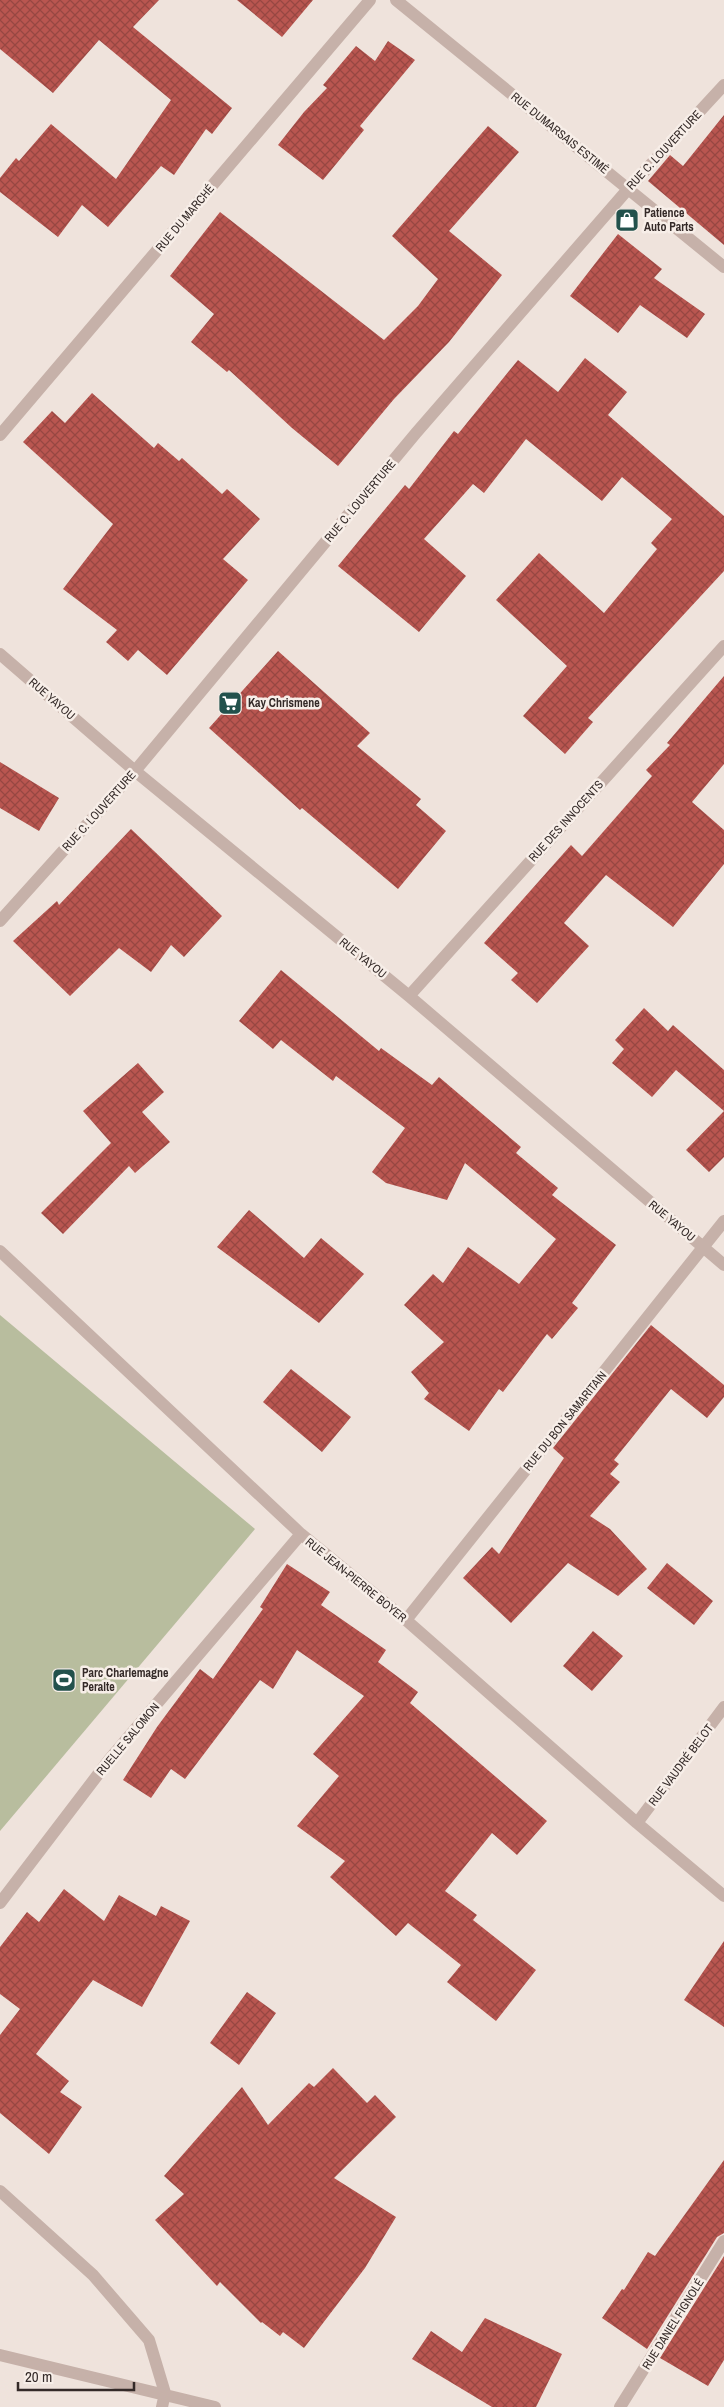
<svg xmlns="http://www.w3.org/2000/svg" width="724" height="2407" viewBox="0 0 724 2407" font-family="'Archivo Narrow',sans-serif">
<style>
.garden{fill:#b8bd9e}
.building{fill:url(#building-cross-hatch)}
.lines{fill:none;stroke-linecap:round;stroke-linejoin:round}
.minor{stroke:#c6b1a9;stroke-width:12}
.labels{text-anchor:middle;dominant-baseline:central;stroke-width:5;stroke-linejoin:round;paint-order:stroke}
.street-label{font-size:12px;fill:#342a28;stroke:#f7eee8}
.poi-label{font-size:12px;font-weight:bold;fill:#342a28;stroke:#f7eee8;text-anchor:start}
</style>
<defs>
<pattern id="building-cross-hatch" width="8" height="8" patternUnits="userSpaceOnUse" patternTransform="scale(1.25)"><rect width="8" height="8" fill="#b95650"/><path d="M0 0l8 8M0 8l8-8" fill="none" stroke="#974742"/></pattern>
</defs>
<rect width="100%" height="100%" fill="#efe3dc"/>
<!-- garden -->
<path class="garden" d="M 0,1315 L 255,1529 L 0,1831 Z"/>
<!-- building -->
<path class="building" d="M 0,0 L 159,0 L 133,27 L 232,108 L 212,134 L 206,129 L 174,175 L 161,166 L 108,227 L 82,205 L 58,237 L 0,192 L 0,178 L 16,158 L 19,161 L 51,124 L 116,179 L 171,100 L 99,40 L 53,93 L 0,49 Z
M 237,0 L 313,0 L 282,37 Z
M 388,41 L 415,60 L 360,126 L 364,130 L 323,180 L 278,145 L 304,112 L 327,88 L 323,85 L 356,46 L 375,61 Z
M 724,115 L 724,245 L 648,181 L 670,155 L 683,166 Z
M 488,126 L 519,152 L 449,231 L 502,275 L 449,342 L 394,399 L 338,466 L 292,428 L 229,370 L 227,372 L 191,342 L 214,314 L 170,276 L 220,212 L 384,340 L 418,306 L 438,279 L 392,236 Z
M 618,234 L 662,269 L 654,278 L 705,314 L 687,338 L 640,305 L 618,333 L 570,296 Z
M 585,358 L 627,392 L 608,415 L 724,516 L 724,571 L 588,718 L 593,722 L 565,754 L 523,716 L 567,666 L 496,600 L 539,553 L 604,613 L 657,549 L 651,543 L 672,519 L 622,477 L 602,501 L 526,439 L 484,493 L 473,484 L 424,539 L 466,576 L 419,632 L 338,566 L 405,485 L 409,489 L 454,431 L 458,434 L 518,360 L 558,392 Z
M 92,393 L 154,448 L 158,443 L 179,461 L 182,458 L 222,494 L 227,489 L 260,519 L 223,559 L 248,580 L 167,675 L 138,650 L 128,661 L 106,642 L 117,630 L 63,589 L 113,524 L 23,442 L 52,411 L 65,423 Z
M 278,651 L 370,733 L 357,746 L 421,799 L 416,805 L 446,831 L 398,889 L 302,808 L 300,810 L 209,728 Z
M 724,676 L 724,764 L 692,802 L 724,830 L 724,864 L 673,927 L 606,875 L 564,923 L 589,946 L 537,1003 L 511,980 L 518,973 L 484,943 L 571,845 L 582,856 L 652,776 L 646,770 L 670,745 L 667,743 Z
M 0,762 L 59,798 L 39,831 L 0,808 Z
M 131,829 L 222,916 L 184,957 L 171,945 L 151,972 L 119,948 L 70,996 L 13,941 L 57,901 L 59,905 Z
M 281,970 L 379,1051 L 381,1048 L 432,1085 L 439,1077 L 521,1147 L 516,1153 L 558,1188 L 552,1195 L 616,1245 L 572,1303 L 578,1308 L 552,1339 L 547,1334 L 503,1392 L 499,1389 L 469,1431 L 424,1399 L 429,1393 L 411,1372 L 444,1342 L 404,1305 L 433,1274 L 443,1283 L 468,1247 L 519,1284 L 556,1239 L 465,1163 L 447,1200 L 386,1183 L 372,1172 L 405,1128 L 336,1076 L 333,1081 L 281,1040 L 273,1049 L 239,1021 Z
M 644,1008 L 668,1031 L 673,1025 L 724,1070 L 724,1157 L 709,1172 L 686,1150 L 724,1111 L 676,1070 L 652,1097 L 612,1063 L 624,1049 L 615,1040 Z
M 138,1063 L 164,1092 L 142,1112 L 170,1142 L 135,1173 L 129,1166 L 63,1234 L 41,1213 L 111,1143 L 83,1111 Z
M 249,1210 L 304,1258 L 321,1238 L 364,1274 L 319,1323 L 217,1247 Z
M 651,1325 L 724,1385 L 724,1397 L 707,1418 L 671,1389 L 614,1460 L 619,1464 L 610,1474 L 620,1482 L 590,1516 L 610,1529 L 647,1569 L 618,1596 L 568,1563 L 511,1623 L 463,1578 L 492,1547 L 499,1554 L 564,1458 L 553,1448 Z
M 291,1369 L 351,1417 L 322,1452 L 263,1402 Z
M 667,1563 L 713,1601 L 694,1625 L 647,1588 Z
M 287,1564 L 330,1592 L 321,1605 L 386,1650 L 378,1662 L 418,1692 L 410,1703 L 547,1821 L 517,1855 L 492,1833 L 445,1891 L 477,1915 L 473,1920 L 536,1970 L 496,2021 L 447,1982 L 461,1965 L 408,1923 L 396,1936 L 330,1877 L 345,1861 L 297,1826 L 339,1776 L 313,1754 L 364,1696 L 297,1650 L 273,1689 L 260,1680 L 185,1779 L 171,1769 L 151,1798 L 123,1780 L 157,1727 L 200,1669 L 213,1679 L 263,1609 L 260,1607 Z
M 593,1631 L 623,1656 L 592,1691 L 563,1666 Z
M 64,1889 L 104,1921 L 119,1895 L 156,1916 L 161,1906 L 190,1921 L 142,2007 L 93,1980 L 36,2054 L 69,2081 L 60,2092 L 82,2107 L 49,2154 L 0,2113 L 0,2035 L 20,2009 L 0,1994 L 0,1947 L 27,1912 L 39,1922 Z
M 724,1941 L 724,2027 L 684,2000 Z
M 247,1992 L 276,2013 L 239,2065 L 210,2043 Z
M 333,2068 L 367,2103 L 375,2095 L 396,2117 L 334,2178 L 396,2217 L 365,2268 L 304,2348 L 283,2332 L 280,2336 L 262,2322 L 261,2323 L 220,2282 L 217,2286 L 155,2220 L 184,2194 L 164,2176 L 242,2087 L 268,2125 L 309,2083 L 314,2087 Z
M 724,2160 L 724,2233 L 717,2237 L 647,2349 L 602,2318 L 622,2289 L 624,2290 L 648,2252 L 655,2256 Z
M 724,2256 L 724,2360 L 708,2386 L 660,2358 Z
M 485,2318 L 562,2354 L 536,2407 L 492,2407 L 412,2359 L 431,2331 L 462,2352 Z"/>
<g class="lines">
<!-- minor -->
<path class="minor" d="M 396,0 L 724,267
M 0,435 L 370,0
M 0,654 L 135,771 L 409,996 L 724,1265
M 0,921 L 135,771 L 416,433 L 629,188 L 724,85
M 409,996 L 724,646
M 0,1251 L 301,1534 L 406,1620 L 637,1823 L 724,1896
M 406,1620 L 724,1221
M 637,1823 L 724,1707
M 0,1903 L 109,1760 L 301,1534
M 0,2191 L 93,2275 L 149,2340 L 165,2393 L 162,2407
M 0,2355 L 215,2407
M 620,2407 L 724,2241"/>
</g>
<!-- icons -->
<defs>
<g id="shop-square" transform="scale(1.25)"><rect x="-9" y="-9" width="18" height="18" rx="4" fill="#22514c" stroke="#f7eee8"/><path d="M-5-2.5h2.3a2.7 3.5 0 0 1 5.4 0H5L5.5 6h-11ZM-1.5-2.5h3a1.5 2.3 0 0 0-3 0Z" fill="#fff"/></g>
<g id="supermarket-square" transform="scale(1.25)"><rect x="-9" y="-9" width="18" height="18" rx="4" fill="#22514c" stroke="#f7eee8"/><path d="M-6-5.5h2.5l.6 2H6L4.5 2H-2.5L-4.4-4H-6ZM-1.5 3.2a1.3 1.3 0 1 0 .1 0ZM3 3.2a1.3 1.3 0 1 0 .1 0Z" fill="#fff"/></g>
<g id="stadium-square" transform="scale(1.25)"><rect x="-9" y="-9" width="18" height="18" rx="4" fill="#22514c" stroke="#f7eee8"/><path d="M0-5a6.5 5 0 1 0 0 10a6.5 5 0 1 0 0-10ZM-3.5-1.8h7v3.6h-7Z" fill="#fff"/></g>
</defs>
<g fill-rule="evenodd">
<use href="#shop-square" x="627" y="220"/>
<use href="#supermarket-square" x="230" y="703"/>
<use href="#stadium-square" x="64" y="1680"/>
</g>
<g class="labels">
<!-- street labels -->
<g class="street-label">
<text transform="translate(560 133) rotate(39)">RUE DUMARSAIS ESTIMÉ</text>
<text transform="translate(664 150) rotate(-47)">RUE C. LOUVERTURE</text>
<text transform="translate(185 218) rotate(-50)">RUE DU MARCHÉ</text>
<text transform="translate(360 501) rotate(-50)">RUE C. LOUVERTURE</text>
<text transform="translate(52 699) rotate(41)">RUE YAYOU</text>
<text transform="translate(99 811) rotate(-48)">RUE C. LOUVERTURE</text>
<text transform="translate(566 821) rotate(-48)">RUE DES INNOCENTS</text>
<text transform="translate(363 958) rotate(39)">RUE YAYOU</text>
<text transform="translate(672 1221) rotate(40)">RUE YAYOU</text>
<text transform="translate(565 1421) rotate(-51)">RUE DU BON SAMARITAIN</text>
<text transform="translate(356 1580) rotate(39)">RUE JEAN-PIERRE BOYER</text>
<text transform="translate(128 1739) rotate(-50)">RUELLE SALOMON</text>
<text transform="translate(681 1765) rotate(-53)">RUE VAUDRÉ BELOT</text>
<text transform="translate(673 2324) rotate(-58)">RUE DANIEL FIGNOLÉ</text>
</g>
<!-- poi labels -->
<g class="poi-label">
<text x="644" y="213">Patience<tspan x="644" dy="14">Auto Parts</tspan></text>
<text x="248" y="703">Kay Chrismene</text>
<text x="82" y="1673">Parc Charlemagne<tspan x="82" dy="14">Peralte</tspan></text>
</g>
</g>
<!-- scale -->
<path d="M18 2382v8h116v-8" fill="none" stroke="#342a28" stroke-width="2.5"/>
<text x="25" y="2382" font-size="15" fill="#342a28" stroke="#f7eee8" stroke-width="4" paint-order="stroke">20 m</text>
</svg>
